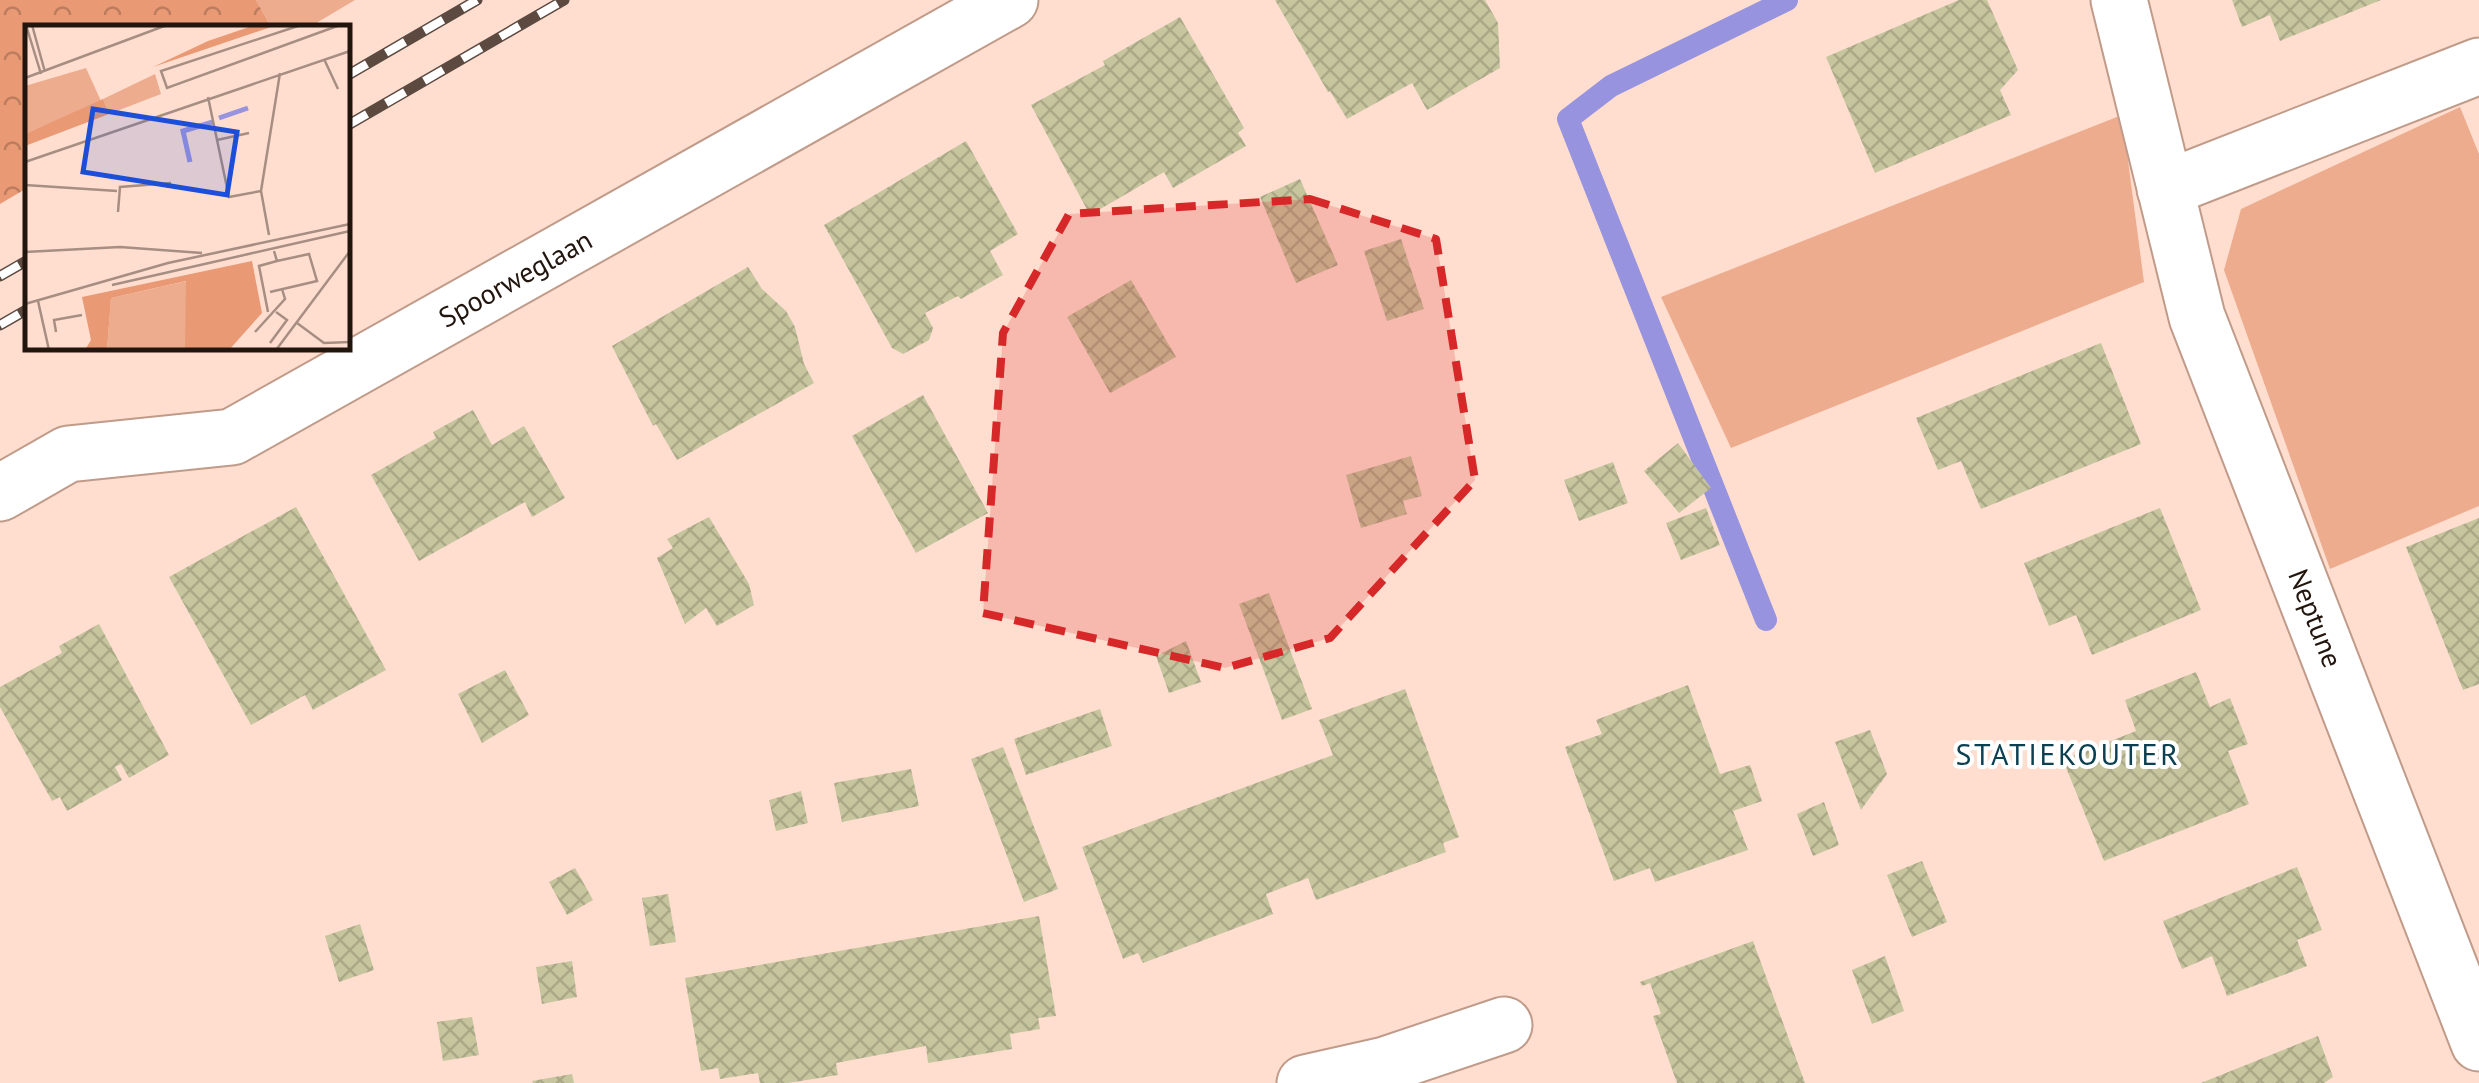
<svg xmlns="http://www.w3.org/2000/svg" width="2479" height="1083" viewBox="0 0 2479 1083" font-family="'PT Sans',sans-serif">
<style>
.grass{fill:#edac8e}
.forest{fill:url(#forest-crowns)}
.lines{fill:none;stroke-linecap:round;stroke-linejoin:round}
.stream{stroke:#9793de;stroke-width:22}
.building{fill:url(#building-cross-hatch)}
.minor-casing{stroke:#c19b89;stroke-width:59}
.minor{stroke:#fff;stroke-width:55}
.rail-casing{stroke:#5c4a41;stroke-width:11}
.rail{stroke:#fff;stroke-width:8;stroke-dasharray:22;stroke-linecap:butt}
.marked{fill:#d62828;fill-opacity:0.2;stroke:#d62828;stroke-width:8;stroke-dasharray:20 12;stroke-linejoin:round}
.labels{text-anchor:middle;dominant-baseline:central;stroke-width:8;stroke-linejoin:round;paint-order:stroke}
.street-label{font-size:28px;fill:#22150e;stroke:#fff}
.neighbourhood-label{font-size:30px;letter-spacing:2.5px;fill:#0c4051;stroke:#fff}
.inset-river{fill:none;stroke:#9793de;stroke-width:5}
.inset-road{fill:none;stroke:#a78e82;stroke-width:2.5}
.view{fill:#1d4ed8;fill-opacity:0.15;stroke:#1d4ed8;stroke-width:5}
.inset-edge{fill:none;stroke:#22150e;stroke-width:5}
</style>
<defs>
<pattern id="forest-crowns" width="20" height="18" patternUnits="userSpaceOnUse" patternTransform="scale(2.5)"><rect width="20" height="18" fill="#e99974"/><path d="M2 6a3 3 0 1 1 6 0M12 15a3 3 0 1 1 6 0" fill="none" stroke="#bc7c5e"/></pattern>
<pattern id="building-cross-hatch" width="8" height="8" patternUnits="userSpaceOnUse" patternTransform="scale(2.5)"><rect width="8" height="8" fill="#c6c59e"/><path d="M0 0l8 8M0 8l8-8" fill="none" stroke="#aaa887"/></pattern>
</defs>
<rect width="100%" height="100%" fill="#ffded0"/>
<!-- grass -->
<path class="grass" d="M 256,0 L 355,0 L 308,28 L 271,27 Z
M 2460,107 L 2479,154 L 2479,506 L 2330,569 L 2224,270 L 2241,209 Z
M 2122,115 L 2144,282 L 1731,448 L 1661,297 Z"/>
<!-- forest -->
<path class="forest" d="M 0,0 L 256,0 L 271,27 L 28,28 L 27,188 L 0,204 Z"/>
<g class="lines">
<!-- stream -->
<path class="stream" d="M 1766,620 L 1568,119 L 1611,86 L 1787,0"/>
</g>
<!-- building -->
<path class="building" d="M 1275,0 L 1485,0 L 1498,23 L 1500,68 L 1427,110 L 1412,83 L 1347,119 L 1330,91 L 1328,92 Z
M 1959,0 L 1987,0 L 2018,70 L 2000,90 L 2011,115 L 1875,173 L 1826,57 Z
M 2232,0 L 2381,0 L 2280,41 L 2270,15 L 2242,27 Z
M 1180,17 L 1244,128 L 1238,133 L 1246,146 L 1173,188 L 1164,172 L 1090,215 L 1031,105 L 1105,65 L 1103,61 Z
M 966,141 L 1018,234 L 990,251 L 1003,275 L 961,299 L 958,296 L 925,313 L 933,328 L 929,340 L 903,354 L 892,348 L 824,225 Z
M 1300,179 L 1338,265 L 1296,283 L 1260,197 Z
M 1401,239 L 1424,309 L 1387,321 L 1364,251 Z
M 748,267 L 762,289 L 786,311 L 795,327 L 804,364 L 814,383 L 677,460 L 656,424 L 653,426 L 612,346 Z
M 1131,280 L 1176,357 L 1110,393 L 1067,317 Z
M 2101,343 L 2141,444 L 1981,509 L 1961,461 L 1938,470 L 1916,418 Z
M 923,395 L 988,513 L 916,553 L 852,436 Z
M 473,410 L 492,445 L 524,426 L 565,498 L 532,517 L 525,502 L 419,561 L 371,475 L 436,438 L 433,432 Z
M 1678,443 L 1711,488 L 1679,513 L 1644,471 Z
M 1411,456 L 1422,496 L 1403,501 L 1407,514 L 1361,528 L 1346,475 Z
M 1613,462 L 1628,503 L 1579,521 L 1564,480 Z
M 296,507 L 386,670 L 313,710 L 305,695 L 251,725 L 169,577 Z
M 1706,508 L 1720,545 L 1681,560 L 1666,523 Z
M 2160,508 L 2201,610 L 2092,655 L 2076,615 L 2049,626 L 2024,563 Z
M 709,517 L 749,584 L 754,605 L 717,626 L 706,608 L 685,624 L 657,558 L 673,548 L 667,539 Z
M 2479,518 L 2479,684 L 2463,690 L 2406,547 Z
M 1269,593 L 1312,709 L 1282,720 L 1239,604 Z
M 99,624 L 169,755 L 129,778 L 121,764 L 115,767 L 122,780 L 67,811 L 60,797 L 52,801 L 0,707 L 0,687 L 62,653 L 59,646 Z
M 1186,641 L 1201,682 L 1169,693 L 1156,656 Z
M 505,670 L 529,715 L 482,743 L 458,694 Z
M 2196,672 L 2210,707 L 2230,698 L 2248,744 L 2228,751 L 2249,804 L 2104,861 L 2063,760 L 2136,731 L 2125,700 Z
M 1688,685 L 1720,774 L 1750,765 L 1762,801 L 1733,811 L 1748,850 L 1655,882 L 1650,868 L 1614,881 L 1565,747 L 1602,734 L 1596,720 Z
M 1405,689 L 1459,837 L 1443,843 L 1446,852 L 1316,900 L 1308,878 L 1266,894 L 1273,914 L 1143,963 L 1138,953 L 1123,959 L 1082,847 L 1333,755 L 1319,720 Z
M 1100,709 L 1112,746 L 1026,775 L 1014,739 Z
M 1870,730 L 1887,774 L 1861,810 L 1835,742 Z
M 1003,747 L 1058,889 L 1024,902 L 971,759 Z
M 911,769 L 919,806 L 842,822 L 834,783 Z
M 801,791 L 808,823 L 776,831 L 769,800 Z
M 1824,802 L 1839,845 L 1813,856 L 1797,814 Z
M 1922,861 L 1947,922 L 1912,937 L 1887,875 Z
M 2297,867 L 2322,930 L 2297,940 L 2307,966 L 2227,996 L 2212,956 L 2182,969 L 2163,921 Z
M 575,868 L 593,900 L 567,915 L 549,882 Z
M 668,894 L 676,942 L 650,946 L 642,898 Z
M 1039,916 L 1056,1016 L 1038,1018 L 1040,1029 L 1010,1034 L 1012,1049 L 928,1063 L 926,1046 L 836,1063 L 838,1075 L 788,1083 L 760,1083 L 758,1073 L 720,1079 L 718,1068 L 701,1071 L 685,978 Z
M 360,924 L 374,970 L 339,982 L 325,936 Z
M 1753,941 L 1805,1083 L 1677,1083 L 1653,1016 L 1661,1014 L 1650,983 L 1642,986 L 1640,982 Z
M 1885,956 L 1904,1011 L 1872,1024 L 1852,970 Z
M 572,961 L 577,997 L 542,1004 L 536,967 Z
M 472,1017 L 479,1055 L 443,1061 L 437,1022 Z
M 2318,1036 L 2333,1077 L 2324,1083 L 2201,1083 Z
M 572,1074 L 574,1083 L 533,1083 L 532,1081 Z"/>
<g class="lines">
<!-- minor casing -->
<g class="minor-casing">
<path id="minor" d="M 2119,0 L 2197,317 L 2479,1043
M 2165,189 L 2479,66
M 0,493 L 68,454 L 232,437 L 1010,0
M 1305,1083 L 1385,1065 L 1504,1025"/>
</g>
<!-- minor -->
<use href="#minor" class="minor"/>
<!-- rail casing -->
<g class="rail-casing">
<path id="rail" d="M 348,75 L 477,0
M 348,125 L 564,0
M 0,276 L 28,260
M 0,325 L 28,309"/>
</g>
<!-- rail -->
<use href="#rail" class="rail"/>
</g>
<!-- marked area -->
<path class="marked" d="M 1310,199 L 1436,239 L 1475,480 L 1330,638 L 1225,668 L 983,613 L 1003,333 L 1069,214 Z"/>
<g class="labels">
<!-- street labels -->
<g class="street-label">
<text transform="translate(515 278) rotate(-29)">Spoorweglaan</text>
<text transform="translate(2316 618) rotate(69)">Neptune</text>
</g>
<!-- neighbourhood labels -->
<g class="neighbourhood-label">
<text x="2068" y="753">STATIEKOUTER</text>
</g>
</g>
<!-- overview -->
<g transform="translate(25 25)">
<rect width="325" height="325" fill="#ffded0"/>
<path d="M 61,43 L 76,76 L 0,109 L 0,61 ZM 130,49 L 136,69 L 84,89 L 78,74 ZM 162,256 L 161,324 L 170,325 L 82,325 L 86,273 Z" fill="#edac8e"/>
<path d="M 230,0 L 252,0 L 128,42 L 183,16 ZM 78,74 L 84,89 L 0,121 L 0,109 ZM 227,236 L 237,288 L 204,325 L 160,324 L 161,256 L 86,273 L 82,325 L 60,325 L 66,315 L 57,272 Z" fill="#e99974"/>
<path class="inset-river" d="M 194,93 L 223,83M 165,137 L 158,106 L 188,97"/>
<path class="inset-road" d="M 1,0 L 16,49M 7,0 L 20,47M 276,0 L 136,46 L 142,63 L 315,0M 299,34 L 313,64M 0,53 L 142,0M 183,72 L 204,172 L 236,166M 192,115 L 224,108M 0,137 L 325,26M 0,160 L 92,166M 93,187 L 95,162 L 146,158M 244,210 L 236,166 L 255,48M 0,227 L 95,222 L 177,228M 87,260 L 325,206M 245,267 L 292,256 L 284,229 L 252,236 L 249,226M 13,276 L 24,325M 0,279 L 143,238 L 325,199M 243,287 L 234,241 L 252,236M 272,298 L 299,318 L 325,317M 31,307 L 29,295 L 57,290M 230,307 L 260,274 L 257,264M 245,318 L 262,295 L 251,287M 251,325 L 325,226"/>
<path class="view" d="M 68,84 L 212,107 L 202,170 L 58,147 Z"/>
<rect width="325" height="325" class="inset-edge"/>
</g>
</svg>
